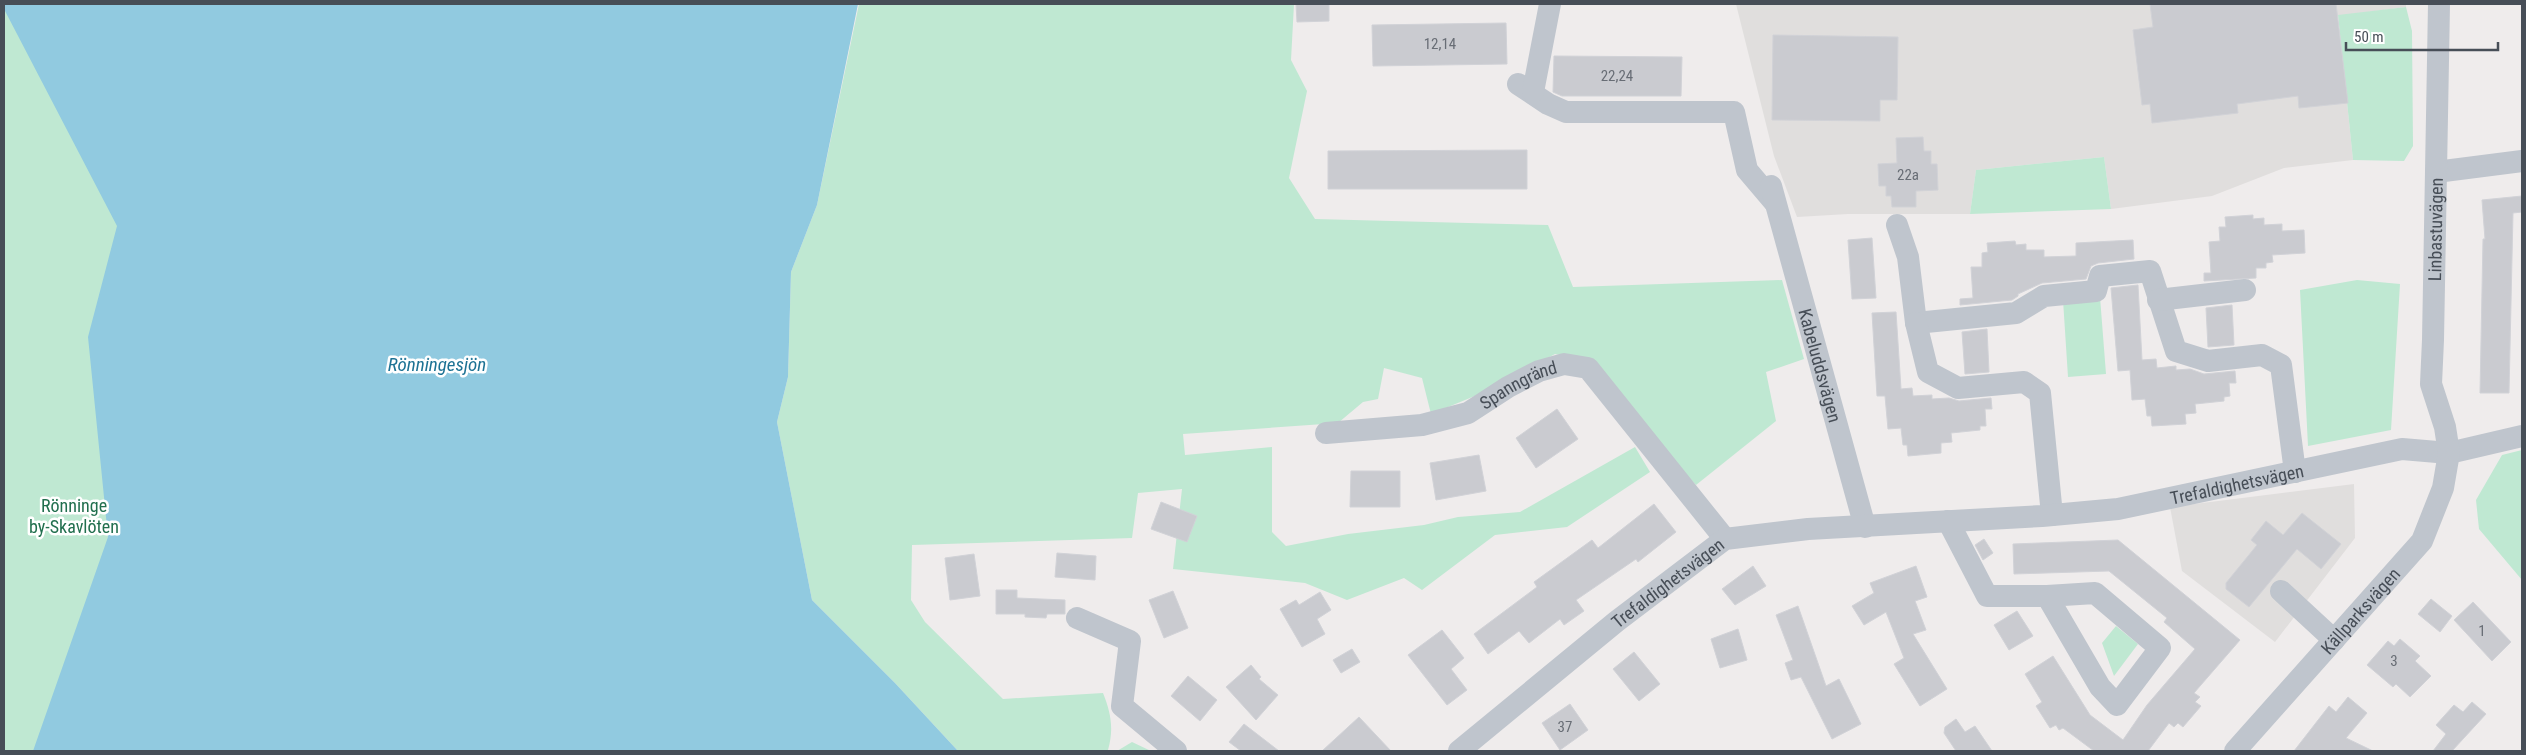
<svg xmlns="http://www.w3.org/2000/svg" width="2526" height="755" viewBox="0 0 2526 755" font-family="'Roboto Condensed',sans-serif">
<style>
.education{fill:#e0dedd}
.green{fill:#bfe8d2}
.water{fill:#91cae0}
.building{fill:#cacbd0;stroke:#d1d2d7}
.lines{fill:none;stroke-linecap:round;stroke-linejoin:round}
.street{stroke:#bfc5cd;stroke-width:22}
.labels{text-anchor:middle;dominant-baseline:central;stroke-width:5;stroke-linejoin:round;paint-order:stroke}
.number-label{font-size:15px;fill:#686d75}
.street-label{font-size:18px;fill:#474e57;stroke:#fff}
.park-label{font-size:18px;fill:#216f4e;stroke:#fff}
.water-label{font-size:19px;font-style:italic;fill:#1d7294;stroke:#fff}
</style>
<rect width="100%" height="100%" fill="#efecec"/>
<!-- education -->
<path class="education" d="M 1736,4 L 2406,4 L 2406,7 L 2338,16 L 2353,160 L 2284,168 L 2212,196 L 2111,209 L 2104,157 L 1976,170 L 1970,214 L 1848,214 L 1797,217 L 1774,156 Z
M 2354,484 L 2355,538 L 2275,642 L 2182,571 L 2170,507 Z"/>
<!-- green -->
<path class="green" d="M 4,4 L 12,4 L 124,176 L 146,507 L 54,751 L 4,751 Z
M 859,4 L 1294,4 L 1291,60 L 1307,91 L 1289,178 L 1315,219 L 1548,225 L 1573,287 L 1782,280 L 1804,359 L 1766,372 L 1776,421 L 1696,485 L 1576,358 L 1555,354 L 1487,391 L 1431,414 L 1422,378 L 1384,368 L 1378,399 L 1363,402 L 1338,423 L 1183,434 L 1185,455 L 1272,447 L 1272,532 L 1286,546 L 1348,534 L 1424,525 L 1458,517 L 1520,512 L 1635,447 L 1650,472 L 1567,527 L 1495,535 L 1422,590 L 1404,578 L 1347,600 L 1305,583 L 1173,569 L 1182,489 L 1138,493 L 1132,538 L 912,545 L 911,600 L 925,622 L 1003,699 L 1103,693 C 1111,713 1114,729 1108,750 L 1117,751 L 1132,742 L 1151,751 L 958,751 L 895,683 L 812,600 L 777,422 L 788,377 L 791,272 L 817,205 Z
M 2406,7 L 2412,31 L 2413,146 L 2404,161 L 2353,160 L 2338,15 Z
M 2104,157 L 2111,209 L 1970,214 L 1976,170 Z
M 2357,280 L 2400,284 L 2391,430 L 2308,446 L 2300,290 Z
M 2100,297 L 2106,374 L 2068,377 L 2063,300 Z
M 2522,450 L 2522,580 L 2479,529 L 2476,500 L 2502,455 Z
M 2116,626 L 2138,644 L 2114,676 L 2102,643 Z"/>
<!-- water -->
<path class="water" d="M 4,4 L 858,4 L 817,205 L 791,272 L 788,377 L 777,422 L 812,600 L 895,683 L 958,751 L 33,751 L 108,537 L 88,337 L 117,226 L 4,9 Z"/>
<!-- building -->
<path class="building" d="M 1296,4 L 1329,4 L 1329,21 L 1297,22 Z
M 2150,4 L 2336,4 L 2348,103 L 2299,108 L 2298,96 L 2237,104 L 2238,113 L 2152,123 L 2150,104 L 2142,105 L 2133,30 L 2153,27 Z
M 1506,23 L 1507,64 L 1373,66 L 1372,25 Z
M 1773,35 L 1898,37 L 1897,100 L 1880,100 L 1880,121 L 1772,120 Z
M 1554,56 L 1682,57 L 1681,96 L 1562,96 L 1553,92 Z
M 1923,137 L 1924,151 L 1931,151 L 1931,164 L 1937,164 L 1938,190 L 1916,191 L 1916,207 L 1892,207 L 1891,196 L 1886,196 L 1886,186 L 1879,186 L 1878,164 L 1897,163 L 1896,138 Z
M 1527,150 L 1527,189 L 1328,189 L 1328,151 Z
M 2522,196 L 2522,212 L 2513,213 L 2509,393 L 2480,393 L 2483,239 L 2485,239 L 2482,200 Z
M 2253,215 L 2253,219 L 2264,218 L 2264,225 L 2282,224 L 2282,231 L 2304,230 L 2305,253 L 2272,255 L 2273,262 L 2266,263 L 2266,268 L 2256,268 L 2256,278 L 2204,281 L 2204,273 L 2211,273 L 2209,242 L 2220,241 L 2219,227 L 2226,227 L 2225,217 Z
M 1872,238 L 1876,298 L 1852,299 L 1848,240 Z
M 2133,240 L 2134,259 L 2098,263 L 2091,266 L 2086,279 L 2042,283 L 2018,294 L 2018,296 L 2012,300 L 1960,305 L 1960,299 L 1973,298 L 1971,267 L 1982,267 L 1982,253 L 1988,252 L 1987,243 L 2015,241 L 2016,245 L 2026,244 L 2026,250 L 2044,250 L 2044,257 L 2076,256 L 2076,243 Z
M 2138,285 L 2142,360 L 2156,359 L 2157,368 L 2176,366 L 2176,370 L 2190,369 L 2204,374 L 2235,371 L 2236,383 L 2229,383 L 2230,396 L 2224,397 L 2224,401 L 2195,404 L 2196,413 L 2185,414 L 2186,424 L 2152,426 L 2151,416 L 2147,416 L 2145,399 L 2132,400 L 2130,370 L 2118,371 L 2111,288 Z
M 2232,305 L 2234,345 L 2208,347 L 2206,308 Z
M 1896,312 L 1901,389 L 1912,388 L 1913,396 L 1932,395 L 1932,399 L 1949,398 L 1959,401 L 1991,398 L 1992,409 L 1985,409 L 1986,426 L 1980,426 L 1980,430 L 1951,433 L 1952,442 L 1941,443 L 1941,453 L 1908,456 L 1907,445 L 1903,445 L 1901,428 L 1888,429 L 1885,396 L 1877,396 L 1872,313 Z
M 1987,329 L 1989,372 L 1965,374 L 1962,332 Z
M 1557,409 L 1578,439 L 1536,468 L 1516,438 Z
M 1479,455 L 1486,491 L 1436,500 L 1430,463 Z
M 1351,471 L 1400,471 L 1400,507 L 1350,507 Z
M 1161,502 L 1197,516 L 1187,542 L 1151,529 Z
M 1654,504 L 1676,532 L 1638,562 L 1636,559 L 1576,600 L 1584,611 L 1564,625 L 1560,619 L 1529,643 L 1519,631 L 1488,654 L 1474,634 L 1537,587 L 1534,582 L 1592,540 L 1598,548 Z
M 2302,513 L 2341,544 L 2321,569 L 2297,549 L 2249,607 L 2226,589 L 2226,583 L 2257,545 L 2251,540 L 2266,521 L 2283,535 Z
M 1984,539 L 1993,553 L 1983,560 L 1975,545 Z
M 2118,540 L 2240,640 L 2194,693 L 2200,697 L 2195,702 L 2201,706 L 2183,727 L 2178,723 L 2174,727 L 2169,723 L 2148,751 L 2094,751 L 2063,728 L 2059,730 L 2056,725 L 2050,728 L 2036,706 L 2042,702 L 2025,674 L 2053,656 L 2090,715 L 2123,740 L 2147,705 L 2195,649 L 2164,622 L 2167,618 L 2109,571 L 2014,574 L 2013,544 Z
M 1057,553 L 1096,556 L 1095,580 L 1055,577 Z
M 974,554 L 980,596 L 950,600 L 945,558 Z
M 1753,566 L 1766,586 L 1735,605 L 1722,589 Z
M 1916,566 L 1927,597 L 1915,601 L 1926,630 L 1913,634 L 1947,689 L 1920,706 L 1894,664 L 1904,658 L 1886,612 L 1864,625 L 1852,606 L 1874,593 L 1870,583 Z
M 996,590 L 1017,590 L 1017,598 L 1065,600 L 1065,614 L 1047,614 L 1046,618 L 1025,617 L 1025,614 L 996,614 Z
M 1173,591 L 1188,628 L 1164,638 L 1149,600 Z
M 1320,592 L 1331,610 L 1317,619 L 1325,634 L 1302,647 L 1280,609 L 1296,600 L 1299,605 Z
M 2431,599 L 2452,616 L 2440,632 L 2418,614 Z
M 2473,602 L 2511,642 L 2492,661 L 2454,620 Z
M 1798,606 L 1826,686 L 1839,679 L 1861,724 L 1832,739 L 1801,677 L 1791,680 L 1785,663 L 1793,660 L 1776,615 Z
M 2017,611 L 2033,636 L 2009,650 L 1994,625 Z
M 1738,629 L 1747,660 L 1720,668 L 1711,639 Z
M 1442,630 L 1464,658 L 1451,669 L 1467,690 L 1447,705 L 1408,655 Z
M 2400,639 L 2420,656 L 2415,661 L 2431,676 L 2410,697 L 2396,684 L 2393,687 L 2367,665 L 2388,641 L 2394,646 Z
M 1352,649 L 1360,662 L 1341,673 L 1333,660 Z
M 1634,652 L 1660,684 L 1639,701 L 1613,669 Z
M 1251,665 L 1261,677 L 1259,679 L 1278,695 L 1256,720 L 1226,687 Z
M 1188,676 L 1217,700 L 1200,721 L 1171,696 Z
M 2348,697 L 2367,713 L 2346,738 L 2373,751 L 2294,751 L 2329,706 L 2336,712 Z
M 2472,702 L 2486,714 L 2452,751 L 2433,751 L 2446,734 L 2436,725 L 2454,705 L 2463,712 Z
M 1570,704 L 1588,730 L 1560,750 L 1542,723 Z
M 1359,717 L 1391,751 L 1322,751 Z
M 1956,719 L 1965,732 L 1975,726 L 1992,751 L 1956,751 L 1944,733 L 1945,727 Z
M 1244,724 L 1279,751 L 1241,751 L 1229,742 Z"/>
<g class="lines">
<!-- street -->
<g class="street">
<path d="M 1518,84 L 1548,104 L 1566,112 L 1734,112 L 1747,170 L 1775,203"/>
<path d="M 1533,92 L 1550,4"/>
<path d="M 2436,172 L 2522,161"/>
<path id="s1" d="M 1771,186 L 1865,527"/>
<path d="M 1897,225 L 1908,257 L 1916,323 L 2016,313 L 2044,296 L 2096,291 L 2100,276 L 2150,271 L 2176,351 L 2208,361 L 2262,355 L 2281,365 L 2295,472"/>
<path d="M 2158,300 L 2245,290"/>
<path d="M 1916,323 L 1928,372 L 1958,388 L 2024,382 L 2040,393 L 2052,515"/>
<path id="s2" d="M 1326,433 L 1422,425 L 1468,413 L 1508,387 L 1539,371 L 1564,364 L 1588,368 L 1725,539"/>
<path d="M 1948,521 L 1987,596 L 2047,596 L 2100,687 L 2117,705 L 2160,648 L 2095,593 L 2047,596"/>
<path d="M 2281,591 L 2334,640"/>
<path d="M 1077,618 L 1130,641 L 1122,706 L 1176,751"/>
<path id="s3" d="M 1459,751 L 1617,621 L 1725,539 L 1808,529 L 2042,516 L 2118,509 L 2402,449 L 2449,453 L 2522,436"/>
<path id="s4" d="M 2235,751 L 2422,541 L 2443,488 L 2449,453 L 2445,427 L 2431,384 L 2433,340 L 2439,4"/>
</g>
</g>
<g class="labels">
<!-- number labels -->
<g class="number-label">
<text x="1440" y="44">12,14</text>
<text x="1617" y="76">22,24</text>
<text x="1908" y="175">22a</text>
<text x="2482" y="631">1</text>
<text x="2394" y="661">3</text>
<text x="1565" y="727">37</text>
</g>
<!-- street labels -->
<g class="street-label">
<text stroke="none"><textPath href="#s4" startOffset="600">Linbastuvägen</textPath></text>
<text stroke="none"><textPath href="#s1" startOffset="186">Kabeluddsvägen</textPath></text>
<text stroke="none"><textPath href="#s2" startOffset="202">Spanngränd</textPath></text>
<text stroke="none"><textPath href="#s3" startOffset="856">Trefaldighetsvägen</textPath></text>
<text stroke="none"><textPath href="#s3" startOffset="268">Trefaldighetsvägen</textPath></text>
<text stroke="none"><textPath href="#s4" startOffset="188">Källparksvägen</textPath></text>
</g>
<!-- park labels -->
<g class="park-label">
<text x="74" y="505">Rönninge<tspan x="74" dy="21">by-Skavlöten</tspan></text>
</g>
<!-- water labels -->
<g class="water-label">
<text x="437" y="364">Rönningesjön</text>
</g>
</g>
<!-- border -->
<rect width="2526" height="755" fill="none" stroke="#474e57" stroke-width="10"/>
<!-- scale -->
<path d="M2346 42v8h152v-8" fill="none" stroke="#474e57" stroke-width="2.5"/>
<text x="2354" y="42" font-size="15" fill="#474e57" stroke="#ffffff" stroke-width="4" paint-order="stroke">50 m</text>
</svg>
